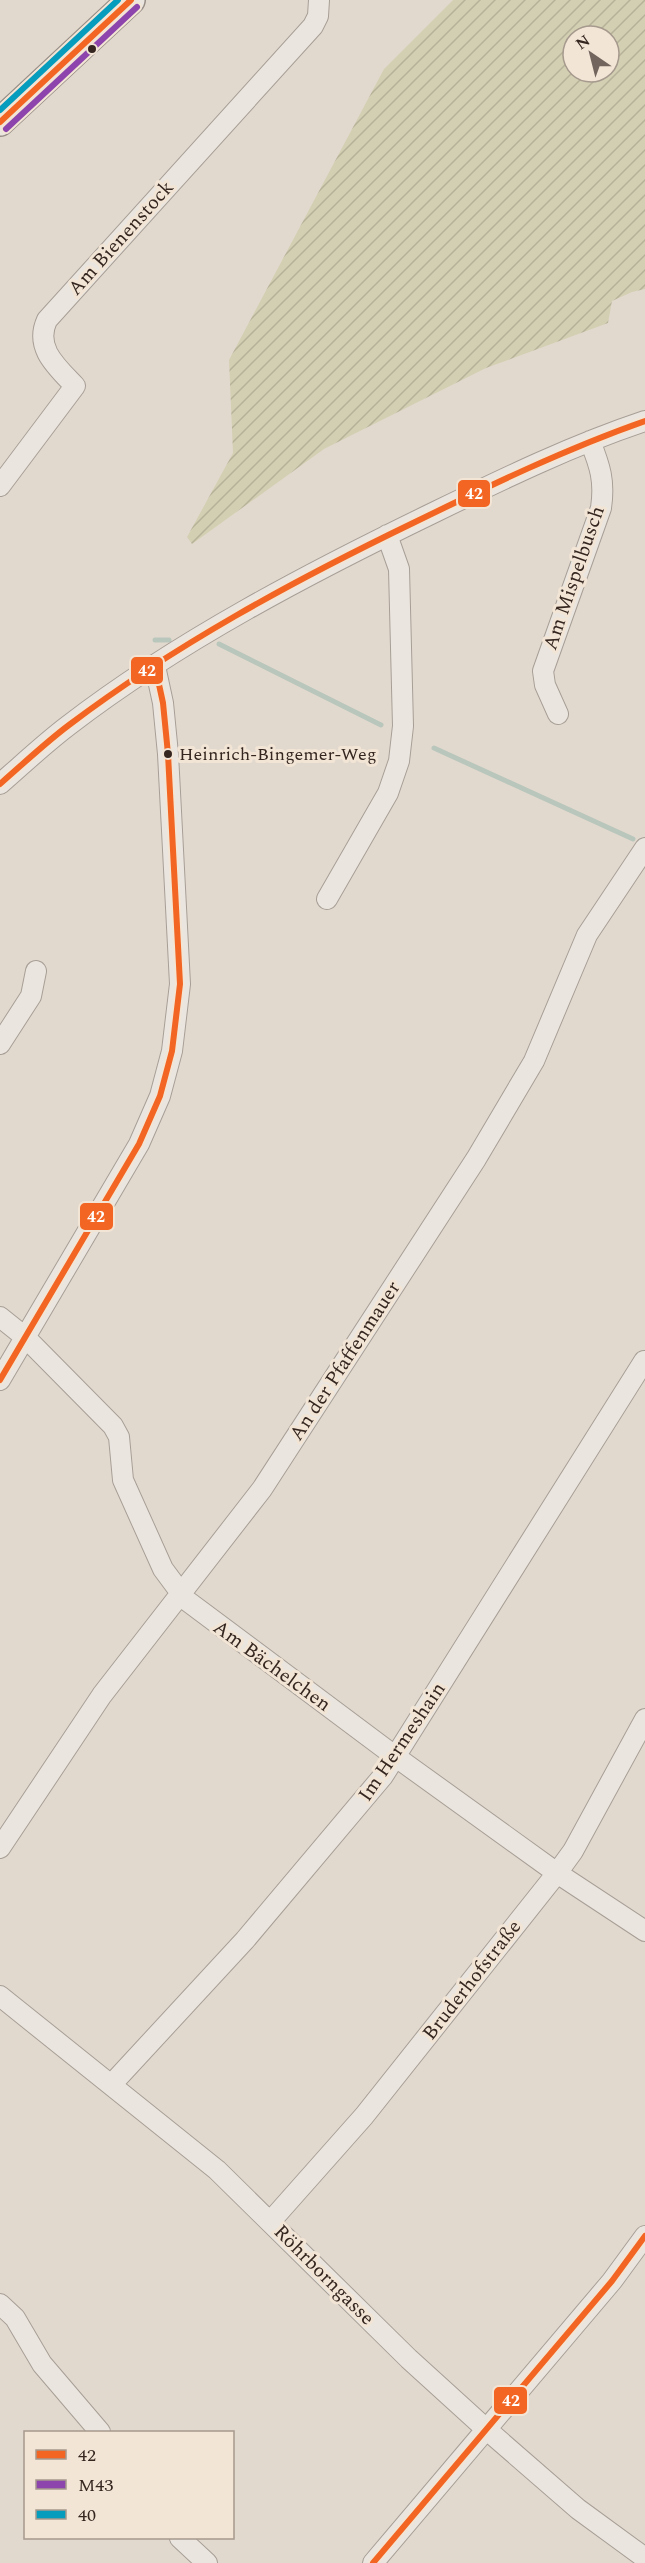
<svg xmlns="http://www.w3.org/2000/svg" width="645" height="2563" viewBox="0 0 645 2563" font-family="Spectral,serif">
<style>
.garden{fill:url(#garden-furrows);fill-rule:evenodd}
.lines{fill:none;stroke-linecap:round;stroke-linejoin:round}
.stream{stroke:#b9c6bc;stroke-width:5}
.street-casing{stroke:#a79f97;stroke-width:22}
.secondary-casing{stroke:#978e87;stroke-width:30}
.street{stroke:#eae6df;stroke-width:20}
.secondary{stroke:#eae6df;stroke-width:27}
.bus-1-casing{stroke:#f2e5d5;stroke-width:10}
.bus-2-casing{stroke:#f2e5d5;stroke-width:10}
.bus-3-casing{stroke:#f2e5d5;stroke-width:10}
.bus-1{stroke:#f26522;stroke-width:6}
.bus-2{stroke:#8e44ad;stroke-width:6}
.bus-3{stroke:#059cbd;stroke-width:6}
.bus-dot{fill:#352720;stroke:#f2e5d5;stroke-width:2}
.labels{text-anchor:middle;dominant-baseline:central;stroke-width:6;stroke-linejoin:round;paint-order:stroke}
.bus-label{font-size:18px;fill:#352720;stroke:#f2e5d5;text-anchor:start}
.street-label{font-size:20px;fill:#352720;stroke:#f2e5d5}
.line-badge{stroke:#f2e5d5;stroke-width:2}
.badge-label{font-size:16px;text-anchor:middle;font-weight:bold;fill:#fff}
</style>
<defs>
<pattern id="garden-furrows" width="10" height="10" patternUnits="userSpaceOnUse" patternTransform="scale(1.5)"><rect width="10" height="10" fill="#d3cfb2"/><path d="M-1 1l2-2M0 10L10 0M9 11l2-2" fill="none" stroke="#b6b299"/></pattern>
</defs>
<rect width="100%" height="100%" fill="#e2d9ce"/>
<!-- garden -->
<path class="garden" d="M 453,0 L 645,0 L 645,289 L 632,292 L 612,301 L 608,323 L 486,368 L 324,449 L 192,544 L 187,537 L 233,453 L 229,360 L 384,69 ZM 573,36 L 609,36 L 609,72 L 573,72 Z"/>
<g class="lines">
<!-- stream -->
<path class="stream" d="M 155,640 L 169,640
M 219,644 L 381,725
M 434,748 L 633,839"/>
<!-- street casing -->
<g class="street-casing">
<path id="street" d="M 0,486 L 75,386 C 57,367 34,348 47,320 L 313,26 L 318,16 L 319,0
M 558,714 L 545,685 L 543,671 L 601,508 C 605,481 600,466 590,441
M 0,784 C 23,764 45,743 69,725 C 178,641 313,571 437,511 C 505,478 573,445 645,421
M 327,899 L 388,793 L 399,761 L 403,726 L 399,569 L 387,535
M 0,1044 L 31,996 L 36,971
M 0,1317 L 25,1337 L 113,1426 L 119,1437 L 123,1480 L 163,1569 L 186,1600 L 396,1757 L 557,1873 L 645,1931
M 0,1380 L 139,1144 L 160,1096 L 172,1051 L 180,984 L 168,754 L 163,703 L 155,666
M 0,1848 L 102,1695 L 262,1489 L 476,1159 L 534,1061 L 587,935 L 645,848
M 0,1996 L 217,2170 L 409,2359 L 486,2429 L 578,2509 L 645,2558
M 111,2085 L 245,1940 L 383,1776 L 644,1361
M 270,2222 L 364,2116 L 557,1873 L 573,1851 L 645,1719
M 0,2304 L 15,2318 L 42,2364 L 100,2432
M 180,2538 L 207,2563
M 373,2563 L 612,2281 L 645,2236"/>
</g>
<!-- secondary casing -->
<g class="secondary-casing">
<path id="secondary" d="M 0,122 L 131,0"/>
</g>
<!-- street -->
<use href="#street" class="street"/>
<!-- secondary -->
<use href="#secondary" class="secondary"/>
<!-- bus-1 casing -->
<g class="bus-1-casing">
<path id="bus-1" d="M 0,122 L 131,0
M 0,784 C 23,764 45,743 69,725 C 175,645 293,581 413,523 C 489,486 565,449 645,421
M 0,1380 L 139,1144 L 160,1096 L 172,1051 L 180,984 L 168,754 L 163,703 L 155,666
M 373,2563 L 612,2281 L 645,2236"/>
</g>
<!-- bus-2 casing -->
<g class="bus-2-casing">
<path id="bus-2" d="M 6,129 L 137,7"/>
</g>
<!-- bus-3 casing -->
<g class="bus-3-casing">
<path id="bus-3" d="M 0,110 L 118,0"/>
</g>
<!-- bus-1 -->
<use href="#bus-1" class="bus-1"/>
<!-- bus-2 -->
<use href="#bus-2" class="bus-2"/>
<!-- bus-3 -->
<use href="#bus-3" class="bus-3"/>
</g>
<!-- markers -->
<g class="bus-dot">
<circle cx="92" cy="49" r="5"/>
<circle cx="168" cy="754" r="5"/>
</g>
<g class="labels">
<!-- bus labels -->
<g class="bus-label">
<text x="179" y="754">Heinrich-Bingemer-Weg</text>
</g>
<!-- street labels -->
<g class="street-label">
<text transform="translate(121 238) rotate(-48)">Am Bienenstock</text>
<text transform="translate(574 578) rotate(-71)">Am Mispelbusch</text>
<text transform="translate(345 1361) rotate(-57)">An der Pfaffenmauer</text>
<text transform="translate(272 1666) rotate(36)">Am Bächelchen</text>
<text transform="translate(402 1742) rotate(-56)">Im Hermeshain</text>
<text transform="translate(472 1980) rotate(-52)">Bruderhofstraße</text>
<text transform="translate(324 2275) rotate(45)">Röhrborngasse</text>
</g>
</g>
<g class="line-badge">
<rect x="457" y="479" width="34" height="29" rx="6" fill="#f26522"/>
<rect x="130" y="656" width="34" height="29" rx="6" fill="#f26522"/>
<rect x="79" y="1202" width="35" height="29" rx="6" fill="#f26522"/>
<rect x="493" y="2386" width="35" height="29" rx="6" fill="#f26522"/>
</g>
<g class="badge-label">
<text x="474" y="499">42</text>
<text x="147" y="676">42</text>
<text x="96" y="1222">42</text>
<text x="511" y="2406">42</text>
</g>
<!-- legend -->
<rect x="24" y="2431" width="210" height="108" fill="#f2e5d5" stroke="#a6998d" stroke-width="1.5"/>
<rect x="36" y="2450" width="30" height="9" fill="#f26522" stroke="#a6998d" stroke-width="1.5"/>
<text x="78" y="2461" font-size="18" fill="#352720">42</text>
<rect x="36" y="2480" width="30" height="9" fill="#8e44ad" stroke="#a6998d" stroke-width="1.5"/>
<text x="78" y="2491" font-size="18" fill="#352720">M43</text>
<rect x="36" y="2510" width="30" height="9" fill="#059cbd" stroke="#a6998d" stroke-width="1.5"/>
<text x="78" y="2521" font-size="18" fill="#352720">40</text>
<!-- north arrow -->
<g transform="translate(591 54) rotate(325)"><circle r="28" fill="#f2e5d5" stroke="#a6998d" stroke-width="1.5"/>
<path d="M0-4.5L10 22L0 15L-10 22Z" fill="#72655d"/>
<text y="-9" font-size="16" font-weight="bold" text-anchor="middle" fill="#352720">N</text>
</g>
</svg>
